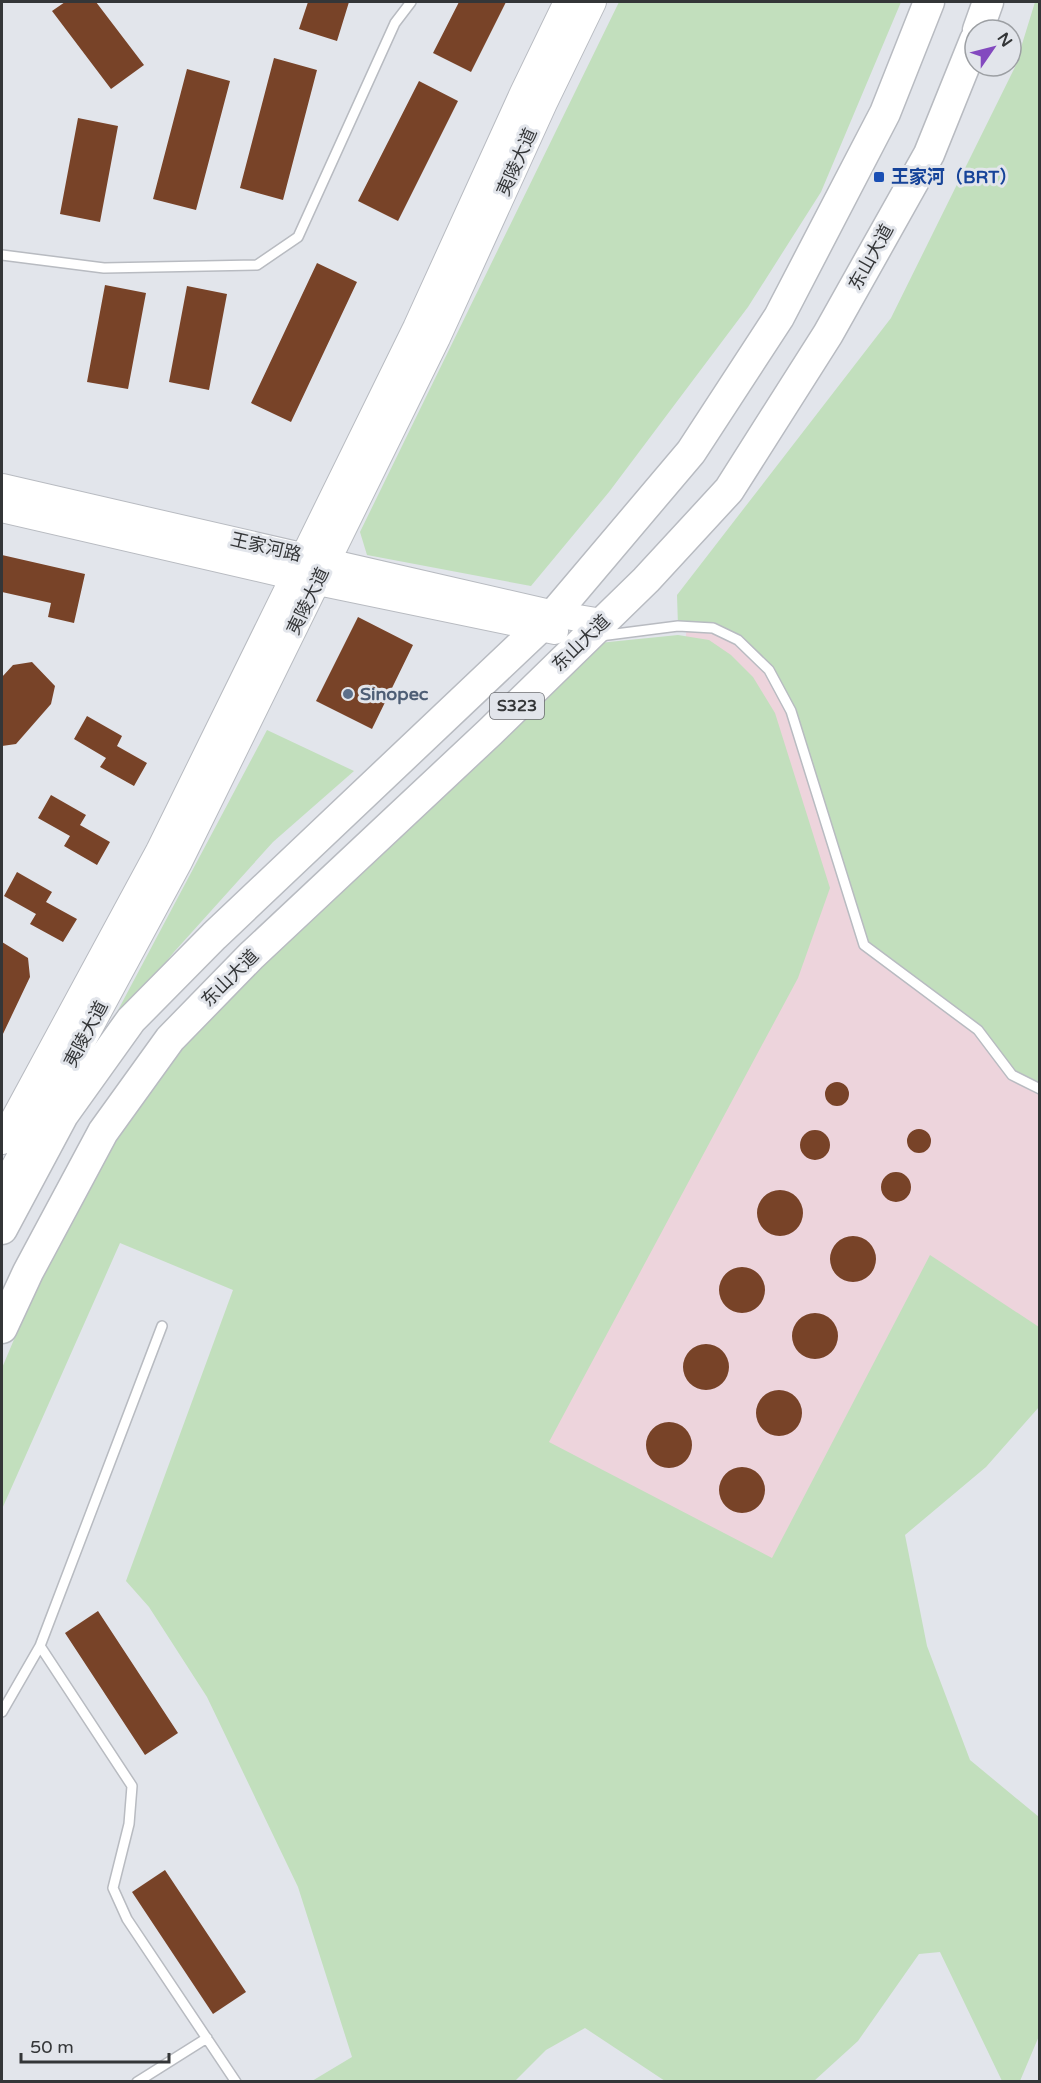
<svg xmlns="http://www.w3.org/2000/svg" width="1041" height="2083" viewBox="0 0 1041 2083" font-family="'Varela Round','Noto Sans SC',sans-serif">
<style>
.industrial{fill:#edd4dc}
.green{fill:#c2dfbd}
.building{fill:#784328}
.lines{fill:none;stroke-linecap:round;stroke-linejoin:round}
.lane-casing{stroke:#b8bbc1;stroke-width:12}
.secondary-casing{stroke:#b8bbc1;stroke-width:28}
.primary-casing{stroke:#b8bbc1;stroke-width:33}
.lane{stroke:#fff;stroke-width:9}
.secondary{stroke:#fff;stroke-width:26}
.primary{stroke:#fff;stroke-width:30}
.transit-dot{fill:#1a4fb4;stroke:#e2e5eb;stroke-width:2}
.service-dot{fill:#5c6f8a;stroke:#e2e5eb;stroke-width:2}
.labels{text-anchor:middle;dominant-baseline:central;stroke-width:6;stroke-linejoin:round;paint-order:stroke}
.shield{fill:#e2e5eb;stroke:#686a6e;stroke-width:1.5}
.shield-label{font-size:16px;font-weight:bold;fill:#343638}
.street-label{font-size:18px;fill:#343638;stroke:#e2e5eb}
.transit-label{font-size:18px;font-weight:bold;fill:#164399;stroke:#e2e5eb;text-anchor:start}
.service-label{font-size:18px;font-weight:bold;fill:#4e5e75;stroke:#e2e5eb;text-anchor:start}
</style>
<rect width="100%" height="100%" fill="#e2e5eb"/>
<!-- industrial -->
<path class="industrial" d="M 688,580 L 1039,633 L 1039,1380 L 986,1467 L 924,1487 L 850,1570 L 585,1644 L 403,1114 L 681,775 Z"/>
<!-- green -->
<path class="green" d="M 619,2 L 901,2 L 821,192 L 748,307 L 609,492 L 531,586 L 367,555 L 360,532 Z
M 1035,2 L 1039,2 L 1039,1089 L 1012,1075 L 978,1030 L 864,945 L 791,711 L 769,670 L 738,640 L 713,628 L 678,626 L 677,595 L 891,318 L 1015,67 Z
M 678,635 L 709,640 L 731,655 L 753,677 L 775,713 L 830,888 L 798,978 L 549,1442 L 772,1558 L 930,1255 L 1039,1327 L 1039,1407 L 986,1467 L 905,1535 L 927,1646 L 970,1760 L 1039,1817 L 1039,2036 L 1020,2081 L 1002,2081 L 940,1952 L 919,1954 L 858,2041 L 814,2081 L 665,2081 L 585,2028 L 546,2050 L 515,2081 L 312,2081 L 352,2057 L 298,1887 L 207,1697 L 149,1607 L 126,1581 L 233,1290 L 120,1243 L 2,1509 L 2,1368 L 31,1299 L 83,1201 L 111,1148 L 175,1045 L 589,644 Z
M 267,730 L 354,771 L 273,842 L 174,952 L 100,1044 Z"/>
<!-- building -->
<path class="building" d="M 65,2 L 96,2 L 144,65 L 111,89 L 52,11 Z
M 308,2 L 349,2 L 337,41 L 299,29 Z
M 459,2 L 506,2 L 471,72 L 433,53 Z
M 274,58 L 317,70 L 283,200 L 240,188 Z
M 187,69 L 230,81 L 196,210 L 153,199 Z
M 419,81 L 458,101 L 398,221 L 358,201 Z
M 78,118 L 118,126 L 100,222 L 60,214 Z
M 317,263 L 357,282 L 291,422 L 251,403 Z
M 105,285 L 146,293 L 128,389 L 87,382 Z
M 187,286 L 227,294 L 209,390 L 169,382 Z
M 2,555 L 85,574 L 74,623 L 48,617 L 51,603 L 2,592 Z
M 358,617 L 413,645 L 372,729 L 316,701 Z
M 32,662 L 55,686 L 51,704 L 16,744 L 2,746 L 2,677 L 13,665 Z
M 87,716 L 122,736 L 117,746 L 147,763 L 134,786 L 100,767 L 106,758 L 74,739 Z
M 51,795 L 86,815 L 80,825 L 110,842 L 97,865 L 64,846 L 70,836 L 38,818 Z
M 17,872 L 52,892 L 46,902 L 77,919 L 63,942 L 30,924 L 36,914 L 4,896 Z
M 2,942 L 28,958 L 30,977 L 2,1036 Z
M825 1094a12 12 0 1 1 24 0a12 12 0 1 1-24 0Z
M907 1141a12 12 0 1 1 24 0a12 12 0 1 1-24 0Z
M800 1145a15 15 0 1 1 30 0a15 15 0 1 1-30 0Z
M881 1187a15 15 0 1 1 30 0a15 15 0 1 1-30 0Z
M757 1213a23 23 0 1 1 46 0a23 23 0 1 1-46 0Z
M830 1259a23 23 0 1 1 46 0a23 23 0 1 1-46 0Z
M719 1290a23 23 0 1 1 46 0a23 23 0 1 1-46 0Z
M792 1336a23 23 0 1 1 46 0a23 23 0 1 1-46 0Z
M683 1367a23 23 0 1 1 46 0a23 23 0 1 1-46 0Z
M756 1413a23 23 0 1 1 46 0a23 23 0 1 1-46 0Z
M646 1445a23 23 0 1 1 46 0a23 23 0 1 1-46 0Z
M719 1490a23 23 0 1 1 46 0a23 23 0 1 1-46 0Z
M 98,1611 L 178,1733 L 145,1755 L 65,1633 Z
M 165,1870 L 246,1992 L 213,2014 L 132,1892 Z"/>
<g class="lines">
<!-- lane casing -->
<g class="lane-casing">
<path id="lane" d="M 2,255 L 104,268 L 257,265 L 298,237 L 395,23 L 411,2
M 600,636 L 678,626 L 713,628 L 738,640 L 769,670 L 791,711 L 864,945 L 978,1030 L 1012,1075 L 1040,1089
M 40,1646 L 132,1786 L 129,1824 L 113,1888 L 127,1919 L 236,2082
M 2,1712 L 40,1646 L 162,1326
M 137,2082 L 207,2038"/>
</g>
<!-- secondary casing -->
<g class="secondary-casing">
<path id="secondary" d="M 2,487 L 554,614 L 602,622
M 2,509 L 318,582 L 555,631
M 2,1141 L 159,851 L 416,328 L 523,93 L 567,2
M 2,1190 L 179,862 L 437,338 L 544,103 L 593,2"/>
</g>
<!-- primary casing -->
<g class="primary-casing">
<path id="primary" d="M 978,30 L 988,2
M 2,1229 L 63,1115 L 131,1020 L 214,936 L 554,614 L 691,452 L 779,317 L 885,113 L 929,2
M 2,1328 L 28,1272 L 103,1132 L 170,1039 L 251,956 L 490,732 L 646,580 L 729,490 L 828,334 L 929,154 L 975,40"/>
</g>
<!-- lane -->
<use href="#lane" class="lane"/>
<!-- secondary -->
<use href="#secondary" class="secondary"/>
<!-- primary -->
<use href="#primary" class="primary"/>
</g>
<!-- markers -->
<rect class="transit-dot" x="873" y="171" width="12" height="12" rx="3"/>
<circle class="service-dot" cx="348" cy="694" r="6"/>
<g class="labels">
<!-- shield labels -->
<rect class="shield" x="490" y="693" width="54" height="26" rx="4.5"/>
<g class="shield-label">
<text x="517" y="706">S323</text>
</g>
<!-- street labels -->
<g class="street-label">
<text transform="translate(517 162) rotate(-66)">夷陵大道</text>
<text transform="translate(871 257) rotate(-61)">东山大道</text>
<text transform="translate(266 547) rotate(13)">王家河路</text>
<text transform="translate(308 601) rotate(-64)">夷陵大道</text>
<text transform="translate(581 643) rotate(-44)">东山大道</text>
<text transform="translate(230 978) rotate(-45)">东山大道</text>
<text transform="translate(86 1034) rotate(-62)">夷陵大道</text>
</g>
<!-- transit labels -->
<g class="transit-label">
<text x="891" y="177">王家河（BRT）</text>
</g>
<!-- service labels -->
<g class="service-label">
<text x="360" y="694">Sinopec</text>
</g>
</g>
<!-- border -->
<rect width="1041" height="2083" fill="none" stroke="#343638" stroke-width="6"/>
<!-- north arrow -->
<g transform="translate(993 48) rotate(55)"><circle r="28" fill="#e2e5eb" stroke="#9c9fa3" stroke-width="1.5"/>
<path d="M0-4.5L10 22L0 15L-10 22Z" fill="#8349bf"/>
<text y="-9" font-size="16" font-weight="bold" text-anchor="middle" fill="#343638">N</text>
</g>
<!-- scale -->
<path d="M21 2053v9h148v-9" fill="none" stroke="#343638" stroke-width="3"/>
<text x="30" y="2053" font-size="18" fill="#343638" stroke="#e2e5eb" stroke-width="4.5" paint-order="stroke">50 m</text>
</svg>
